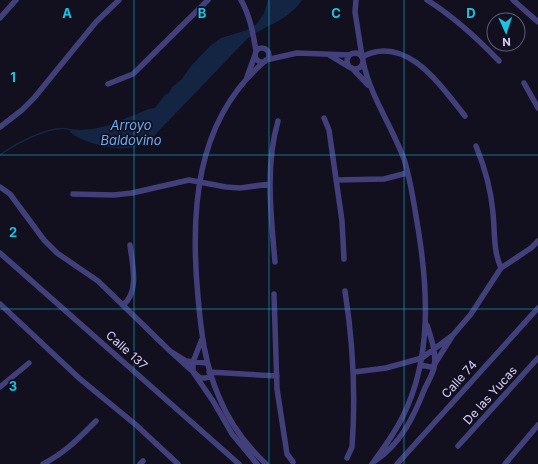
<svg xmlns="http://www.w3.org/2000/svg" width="538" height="464" viewBox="0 0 538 464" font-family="Inter,sans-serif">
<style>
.water{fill:#142544}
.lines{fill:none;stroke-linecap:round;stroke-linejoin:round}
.stream{stroke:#142544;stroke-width:1.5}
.minor{stroke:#433f7a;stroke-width:5.5}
.grid{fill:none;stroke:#17c5e1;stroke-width:1;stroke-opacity:0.55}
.labels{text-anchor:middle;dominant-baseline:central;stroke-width:3.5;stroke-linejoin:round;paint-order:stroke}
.street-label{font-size:12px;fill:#d8d2fa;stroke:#120f1f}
.water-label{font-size:13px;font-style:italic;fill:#6aadf0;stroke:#120f1f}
.grid-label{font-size:13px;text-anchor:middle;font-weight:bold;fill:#17c5e1;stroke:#120f1f;stroke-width:3.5;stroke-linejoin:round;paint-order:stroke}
</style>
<rect width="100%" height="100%" fill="#120f1f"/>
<!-- water -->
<path class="water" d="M 268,0 L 302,0 C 288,21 267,24 247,39 L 151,139 C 146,142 140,146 134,147 C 119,152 82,143 70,132 L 71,129 C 96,132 112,124 134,115 C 142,112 147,109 155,108 L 165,95 L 169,93 L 172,87 L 182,79 L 191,66 L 210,46 L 221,38 L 247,30 L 257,24 L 264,13 Z"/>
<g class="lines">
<!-- stream -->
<path class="stream" d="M 0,155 C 15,144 53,123 71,130"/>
<!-- minor -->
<path class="minor" d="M 241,0 C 250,16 253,33 256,51
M 356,0 L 355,12 L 362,56
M 427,0 C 454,17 477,38 499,61
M 513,0 L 538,22
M 0,18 L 16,0
M255 55a7 7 0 1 1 14 0a7 7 0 1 1-14 0Z
M347 61a8 8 0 1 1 16 0a8 8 0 1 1-16 0Z
M 329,55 L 349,67
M 362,57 C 406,33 441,86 465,116
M 266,60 L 297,53 L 350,55
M 363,61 C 370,96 392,126 404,159 C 411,181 414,205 418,228 C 428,289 432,358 403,416 C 395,433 383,449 372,464
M 264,62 C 195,121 190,212 198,297 C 201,332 205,365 219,397 C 229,422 247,446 266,464
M 352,68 L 368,85
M 247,77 L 255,55
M 524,83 L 538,108
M 108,84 L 133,74 L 208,0
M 324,118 L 329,130 L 342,221 L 344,259
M 0,127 L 22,110 L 34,98 L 96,22 L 119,0
M 476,146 C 485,168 491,189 493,213 C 495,232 493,250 501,268
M 336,180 L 384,179 L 407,173
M 0,187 L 10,194 L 44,240 L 57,253 L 98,281 L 170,351
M 73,194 L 114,195 L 132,193 L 189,180 L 226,187 L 240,188 L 270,184
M 0,253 L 239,464
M 275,262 C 271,215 265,166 278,121
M 345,291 C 353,343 356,394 352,447 L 347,458
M 274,294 L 277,389 L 287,454 L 293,462
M 0,304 L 79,378 L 135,424 L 178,464
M 123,305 C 140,292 132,263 130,245
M 453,335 L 471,314 L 501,268 L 531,248 L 538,241
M 202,339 L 193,362 L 193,372 L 213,401 L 232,434 L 257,464
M 207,363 L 186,361 L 170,351 L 200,378 L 206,378 L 211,375
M 209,372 L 277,376
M 354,372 L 386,368 L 422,358 L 453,335 L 434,365 L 431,367 L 420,365
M 0,387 L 29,363
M 458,446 L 538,358
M 375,461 C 401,444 414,416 425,388 C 428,382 432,375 434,368 C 437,354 431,338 427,325
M 43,464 C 64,454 80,437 96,421
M 140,464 L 143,461
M 397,464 L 538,308
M 505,464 L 538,425"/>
</g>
<!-- grid -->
<path class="grid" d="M 134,0 L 134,464M 269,0 L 269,464M 404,0 L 404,464M 0,155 L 538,155M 0,309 L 538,309"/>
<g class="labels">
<!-- street labels -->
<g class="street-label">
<text transform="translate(127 350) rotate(42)">Calle 137</text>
<text transform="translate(459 379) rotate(-48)">Calle 74</text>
<text transform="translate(490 395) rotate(-48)">De las Yucas</text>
</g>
<!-- water labels -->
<g class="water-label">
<text x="131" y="125">Arroyo<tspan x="131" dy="15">Baldovino</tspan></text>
</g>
</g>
<g class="grid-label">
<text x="67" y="18">A</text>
<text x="202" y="18">B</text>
<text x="336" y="18">C</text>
<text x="471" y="18">D</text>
<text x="13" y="82">1</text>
<text x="13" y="237">2</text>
<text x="13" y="391">3</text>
</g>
<!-- north arrow -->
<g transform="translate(506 32) rotate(177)"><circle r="19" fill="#120f1f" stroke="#615d77"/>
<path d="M0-3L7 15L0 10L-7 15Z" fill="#17c5e1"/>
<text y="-6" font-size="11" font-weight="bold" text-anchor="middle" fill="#d8d2fa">N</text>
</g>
</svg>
